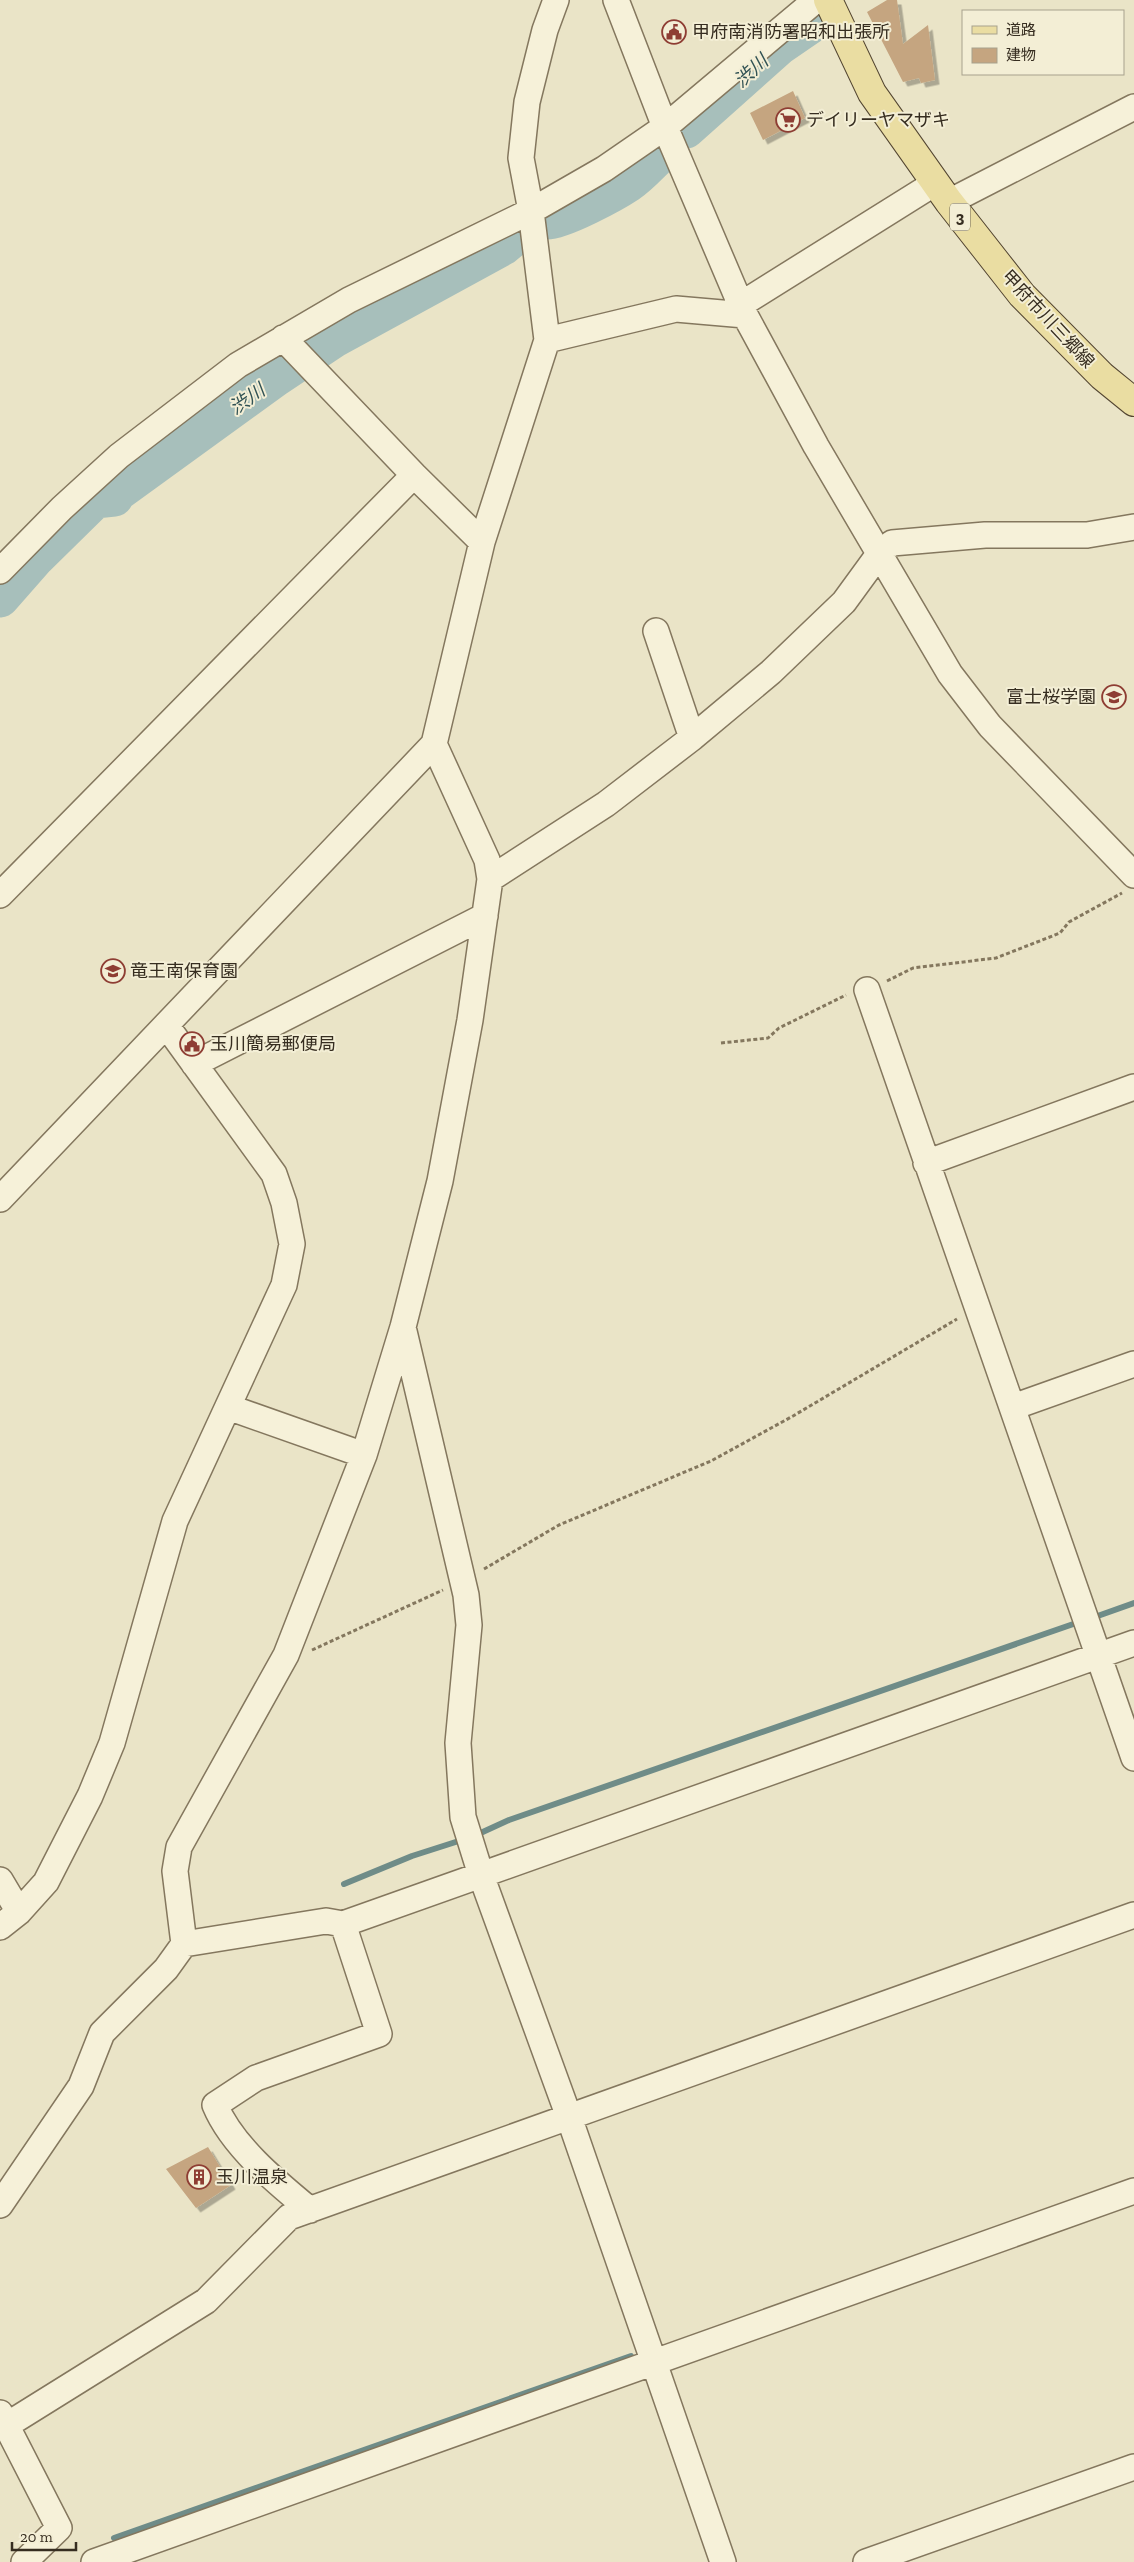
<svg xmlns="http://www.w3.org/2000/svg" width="1134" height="2562" viewBox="0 0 1134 2562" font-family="'Zilla Slab','Noto Sans JP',serif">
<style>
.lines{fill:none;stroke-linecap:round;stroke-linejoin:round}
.stream{stroke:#6f8c88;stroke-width:6}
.river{stroke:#a7bfbb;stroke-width:39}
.building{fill:#c5a580;filter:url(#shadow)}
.minor-casing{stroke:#84775e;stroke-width:28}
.major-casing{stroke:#534531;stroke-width:30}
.path{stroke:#84775e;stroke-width:3;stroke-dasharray:4 2.5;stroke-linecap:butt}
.minor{stroke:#f6f1d9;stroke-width:25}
.major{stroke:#eadda2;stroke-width:28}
.labels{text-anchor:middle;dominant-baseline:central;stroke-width:4;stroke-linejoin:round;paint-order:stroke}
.shield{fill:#f3eed5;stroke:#6f6756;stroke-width:1}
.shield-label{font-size:16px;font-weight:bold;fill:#362d20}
.poi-label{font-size:18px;fill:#362d20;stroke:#f3eed5;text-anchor:start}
.street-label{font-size:18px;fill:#362d20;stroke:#f3eed5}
.water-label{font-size:19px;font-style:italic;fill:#315254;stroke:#f3eed5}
</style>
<defs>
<filter id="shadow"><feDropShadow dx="4.5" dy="4.5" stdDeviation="0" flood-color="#0004"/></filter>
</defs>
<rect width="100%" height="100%" fill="#eae4c7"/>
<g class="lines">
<!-- stream -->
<path class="stream" d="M 1092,1618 L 1134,1603
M 474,1836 L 509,1820 L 1082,1621
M 344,1884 L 412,1856 L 465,1839
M 114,2538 L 631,2356"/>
<!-- river -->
<path class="river" d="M 686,129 L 779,46 L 814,22 L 816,16
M 547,220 C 563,220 613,193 628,183 C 640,175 651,162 662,152
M 0,598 L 36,557 L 95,499 L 114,497 L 116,493 L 276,377 L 333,339 L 503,246 L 521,231"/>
</g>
<!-- building -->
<path class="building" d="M 887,0 L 897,0 L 903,44 L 928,25 L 935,80 L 921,83 L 919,78 L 903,82 L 867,12 Z
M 793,91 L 805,118 L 763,140 L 750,113 Z
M 208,2147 L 231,2185 L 196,2208 L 166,2169 Z"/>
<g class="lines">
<!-- minor casing -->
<g class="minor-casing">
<path id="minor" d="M 616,0 L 665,127 L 745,315 L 816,446 L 950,674 L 990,726 L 1134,875
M 949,202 L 1134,107
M 740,305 L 935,183
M 283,338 L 414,475 L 482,542
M 547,340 L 676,309 L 745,315
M 0,571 L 62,508 L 119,456 L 238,365 L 349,300 L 531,211 L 604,169 L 665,127 L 816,0
M 656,631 L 692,738
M 490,879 L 606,804 L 692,738 L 771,672 L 844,602 L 879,554 L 892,543 L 985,535 L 1087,535 L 1134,527
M 0,895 L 414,475
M 867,990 L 1134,1758
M 194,1064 L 485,916
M 926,1163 L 1134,1087
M 0,1199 L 434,744
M 403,1327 L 466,1595 L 469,1625 L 458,1743 L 463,1817 L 481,1875 L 569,2117 L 723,2562
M 228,1407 L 364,1455
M 1013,1407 L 1134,1364
M 0,1880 L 19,1912
M 0,1927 L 19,1912 L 46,1882 L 90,1796 L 112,1743 L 175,1521 L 284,1285 L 292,1244 L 284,1203 L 274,1174 L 166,1025
M 184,1944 L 326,1921 L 343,1924
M 0,2205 L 81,2086 L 102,2033 L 166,1969 L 184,1944 L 175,1871 L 179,1847 L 286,1655 L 364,1455 L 403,1327 L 440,1181 L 470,1020 L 490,879 L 487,860 L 434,744 L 482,542 L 547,340 L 531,211 L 521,158 L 527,102 L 545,30 L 556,0
M 310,2210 C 276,2182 232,2146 215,2105 L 256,2078 L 379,2034 L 343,1924 L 1134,1643
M 0,2413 L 59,2528 L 24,2562
M 7,2425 L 206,2301 L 289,2217 L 1134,1915
M 94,2562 L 1134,2191
M 866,2562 L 1134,2467"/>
</g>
<!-- major casing -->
<g class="major-casing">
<path id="major" d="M 828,0 L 872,93 L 949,202 L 1022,295 L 1102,376 L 1134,402"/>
</g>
<!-- path -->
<path class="path" d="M 887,981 L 913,968 L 996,958 L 1060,933 L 1069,922 L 1122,893
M 721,1043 L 768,1038 L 779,1028 L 846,995
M 484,1569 L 559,1525 L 711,1461 L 793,1416 L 957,1319
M 312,1650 L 443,1590"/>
<!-- minor -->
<use href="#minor" class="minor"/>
<!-- major -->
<use href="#major" class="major"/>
</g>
<!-- icons -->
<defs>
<g id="civic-ring" transform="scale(1.25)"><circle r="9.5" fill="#f3eed5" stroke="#8e3d33" stroke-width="1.5"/><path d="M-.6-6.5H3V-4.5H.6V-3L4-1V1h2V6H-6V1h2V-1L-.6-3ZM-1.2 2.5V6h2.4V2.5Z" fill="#8e3d33"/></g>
<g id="supermarket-ring" transform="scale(1.25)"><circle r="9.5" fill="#f3eed5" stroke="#8e3d33" stroke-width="1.5"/><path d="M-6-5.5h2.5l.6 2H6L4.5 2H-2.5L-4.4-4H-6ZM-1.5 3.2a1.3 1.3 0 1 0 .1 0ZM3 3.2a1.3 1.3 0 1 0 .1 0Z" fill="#8e3d33"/></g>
<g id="school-ring" transform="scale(1.25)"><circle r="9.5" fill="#f3eed5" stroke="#8e3d33" stroke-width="1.5"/><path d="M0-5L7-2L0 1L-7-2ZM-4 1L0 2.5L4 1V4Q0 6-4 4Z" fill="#8e3d33"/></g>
<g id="building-ring" transform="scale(1.25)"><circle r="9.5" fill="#f3eed5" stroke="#8e3d33" stroke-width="1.5"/><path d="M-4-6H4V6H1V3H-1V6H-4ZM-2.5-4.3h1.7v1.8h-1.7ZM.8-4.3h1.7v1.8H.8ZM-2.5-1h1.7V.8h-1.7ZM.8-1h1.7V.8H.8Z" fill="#8e3d33"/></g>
</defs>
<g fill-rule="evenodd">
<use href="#civic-ring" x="674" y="32"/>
<use href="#supermarket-ring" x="788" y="120"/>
<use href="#school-ring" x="1114" y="697"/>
<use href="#school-ring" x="113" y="971"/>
<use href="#civic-ring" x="192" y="1044"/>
<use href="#building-ring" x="199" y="2177"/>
</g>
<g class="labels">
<!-- shield labels -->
<rect class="shield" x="950" y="203.5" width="20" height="27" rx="4"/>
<g class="shield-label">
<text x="960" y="217">3</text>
</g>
<!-- poi labels -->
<g class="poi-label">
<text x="692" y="32">甲府南消防署昭和出張所</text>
<text x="806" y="120">デイリーヤマザキ</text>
<text x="1096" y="697" text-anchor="end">富士桜学園</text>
<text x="130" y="971">竜王南保育園</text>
<text x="210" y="1044">玉川簡易郵便局</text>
<text x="216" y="2177">玉川温泉</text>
</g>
<!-- street labels -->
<g class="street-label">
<text transform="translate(1048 319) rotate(47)">甲府市川三郷線</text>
</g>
<!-- water labels -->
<g class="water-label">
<text transform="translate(751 71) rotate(-42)">渋川</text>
<text transform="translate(247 399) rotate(-35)">渋川</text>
</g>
</g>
<!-- legend -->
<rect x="962" y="10" width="162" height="65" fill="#f3eed5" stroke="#a7a18d"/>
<rect x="972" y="26" width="25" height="8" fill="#eadda2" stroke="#a7a18d"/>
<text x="1006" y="35" font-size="15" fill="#362d20">道路</text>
<rect x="972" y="48" width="25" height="15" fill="#c5a580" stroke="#a7a18d"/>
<text x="1006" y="60" font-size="15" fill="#362d20">建物</text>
<!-- scale -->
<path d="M12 2542v8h64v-8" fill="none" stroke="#362d20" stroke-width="2.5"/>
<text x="20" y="2542" font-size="15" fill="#362d20" stroke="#f3eed5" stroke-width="4" paint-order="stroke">20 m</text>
</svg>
